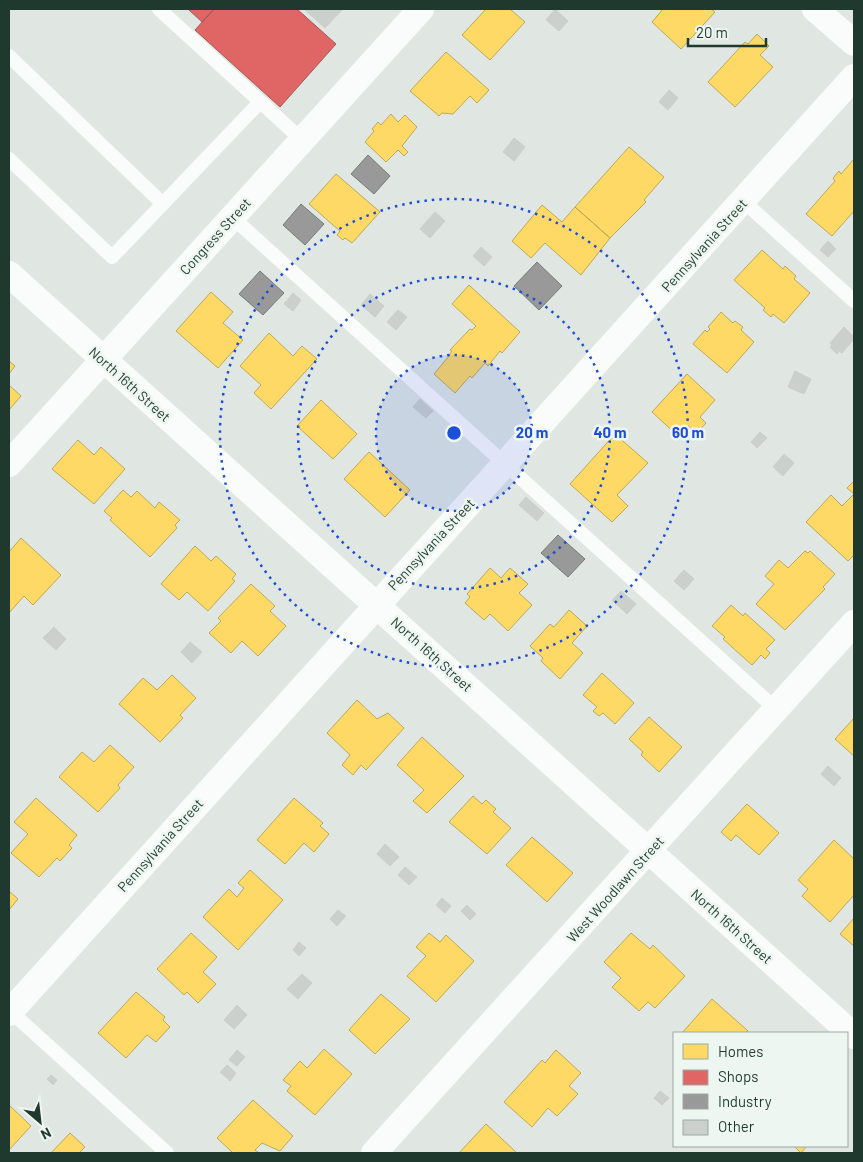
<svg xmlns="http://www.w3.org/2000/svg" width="863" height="1162" viewBox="0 0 863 1162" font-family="Barlow,sans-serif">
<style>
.homes{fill:#ffd966;stroke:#bca955}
.shops{fill:#e06666;stroke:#a65855}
.industry{fill:#999;stroke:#747c79}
.building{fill:#cbd0cd;stroke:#c9d0cc}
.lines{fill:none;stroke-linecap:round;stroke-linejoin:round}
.lane{stroke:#fafbfb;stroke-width:14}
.street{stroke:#fafbfb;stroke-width:26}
.ring{fill:none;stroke:#1d4ed8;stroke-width:2.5;stroke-dasharray:2.5 5}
.labels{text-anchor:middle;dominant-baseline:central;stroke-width:5;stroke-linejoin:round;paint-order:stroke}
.street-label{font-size:14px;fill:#1f392e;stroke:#eef6f1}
.centre{fill:#1d4ed8;stroke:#eef6f1;stroke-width:2.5}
.ring-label{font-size:15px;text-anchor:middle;font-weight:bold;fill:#1d4ed8;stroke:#eef6f1;stroke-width:5;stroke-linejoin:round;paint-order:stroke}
</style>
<rect width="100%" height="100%" fill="#e0e7e3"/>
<!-- homes -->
<path class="homes" d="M 486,9 L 510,9 L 525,22 L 490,60 L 462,35 Z
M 663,9 L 711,9 L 715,12 L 681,49 L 652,22 Z
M 757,34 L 769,46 L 760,55 L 773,67 L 735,107 L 708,82 L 745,42 L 748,44 Z
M 446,52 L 489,90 L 477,103 L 470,96 L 453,114 L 442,113 L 439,116 L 410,91 Z
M 391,114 L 398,122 L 405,115 L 417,127 L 402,146 L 408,152 L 404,156 L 398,150 L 386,162 L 365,142 L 374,131 L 372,129 L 378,122 L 381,125 Z
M 629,147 L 664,177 L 644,200 L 646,202 L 610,238 L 575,207 Z
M 854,159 L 854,211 L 832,236 L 806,214 L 835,181 L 833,178 L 839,171 L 841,174 Z
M 336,174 L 380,212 L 352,243 L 345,238 L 343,240 L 337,235 L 340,231 L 309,204 Z
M 542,205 L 562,222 L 575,207 L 610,238 L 581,275 L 545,243 L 531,258 L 512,241 Z
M 762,250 L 783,269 L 785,266 L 796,276 L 794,279 L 810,293 L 784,323 L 773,314 L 771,317 L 763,310 L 765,308 L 734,280 Z
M 469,285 L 520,332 L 502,353 L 500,351 L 488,366 L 485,363 L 472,378 L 470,376 L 455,393 L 434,374 L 449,356 L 452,351 L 450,350 L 470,329 L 472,330 L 476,326 L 452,304 Z
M 211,292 L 233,312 L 223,323 L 243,340 L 218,368 L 176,331 Z
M 721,312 L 733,323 L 735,321 L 743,327 L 741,330 L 754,342 L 727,373 L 693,344 L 705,330 L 707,332 L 710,329 L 708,327 Z
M 269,333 L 293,356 L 302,346 L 317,359 L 271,409 L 254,393 L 261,385 L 240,366 Z
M 9,361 L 15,366 L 9,374 Z
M 687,374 L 715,400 L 700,417 L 706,423 L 696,434 L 687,426 L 678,436 L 652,412 Z
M 9,385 L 21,396 L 9,410 Z
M 321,400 L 357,434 L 333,459 L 297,426 Z
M 615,434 L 648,463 L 617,495 L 628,506 L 612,522 L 570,484 Z
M 78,440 L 94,455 L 101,447 L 125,469 L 94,504 L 52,469 Z
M 369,452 L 410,490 L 385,517 L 344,479 Z
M 854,481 L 854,555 L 848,561 L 806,522 L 831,495 L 842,506 L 854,494 L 847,488 Z
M 123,490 L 131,497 L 137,491 L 155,508 L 159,502 L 180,520 L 175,525 L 177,528 L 150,557 L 110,520 L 112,518 L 104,511 Z
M 21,538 L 61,575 L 33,605 L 24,596 L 9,613 L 9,552 Z
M 195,546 L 211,561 L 216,556 L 236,574 L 232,579 L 235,581 L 208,611 L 187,592 L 179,600 L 161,584 Z
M 805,551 L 808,553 L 810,551 L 835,574 L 823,587 L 825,589 L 785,630 L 756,604 L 774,584 L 765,576 L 779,560 L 788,568 Z
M 490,568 L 501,578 L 510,568 L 528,584 L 519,593 L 532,605 L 508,631 L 490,614 L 484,620 L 465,603 L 470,597 L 467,594 Z
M 251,584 L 275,606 L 270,611 L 286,626 L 258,656 L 242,641 L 231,653 L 209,633 L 221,621 L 218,618 Z
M 731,605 L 743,616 L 745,613 L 775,640 L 766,649 L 770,653 L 765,659 L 761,655 L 752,665 L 723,639 L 725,637 L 712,626 Z
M 569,610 L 587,626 L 572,643 L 583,653 L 560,679 L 541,661 L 543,658 L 530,646 L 550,624 L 554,627 Z
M 602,673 L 634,703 L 615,724 L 603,713 L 599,716 L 593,711 L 597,707 L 583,695 Z
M 172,675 L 196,698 L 180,715 L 183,718 L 160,742 L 119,704 L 143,678 L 157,690 Z
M 357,700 L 377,719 L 388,713 L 404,728 L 366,770 L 361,765 L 353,775 L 342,765 L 350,755 L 327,733 Z
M 649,717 L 682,747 L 659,772 L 641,755 L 643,752 L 629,739 Z
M 854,718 L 854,756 L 835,739 Z
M 422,737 L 464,776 L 427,813 L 413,801 L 424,790 L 397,765 Z
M 110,745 L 134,767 L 118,785 L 120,788 L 98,812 L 59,777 L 82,752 L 94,762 Z
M 473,796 L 482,804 L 486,800 L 496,809 L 493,812 L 511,828 L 487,854 L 449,822 Z
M 36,798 L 77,835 L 69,845 L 72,848 L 60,861 L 57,858 L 39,877 L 11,853 L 28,834 L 14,822 Z
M 294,798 L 323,823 L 320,826 L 329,834 L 314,852 L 304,843 L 285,864 L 257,840 Z
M 747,804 L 779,833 L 759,855 L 736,835 L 731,841 L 721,832 Z
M 532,837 L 573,873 L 547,902 L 506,865 Z
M 834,840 L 854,859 L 854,895 L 830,922 L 802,896 L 808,889 L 798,880 Z
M 250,870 L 283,900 L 238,950 L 203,917 L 229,889 L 237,897 L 244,888 L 238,883 Z
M 9,891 L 18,899 L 9,910 Z
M 854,918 L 854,946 L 840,934 Z
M 191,933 L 217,957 L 203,972 L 216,984 L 198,1003 L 187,992 L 184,995 L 157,969 Z
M 429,933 L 440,942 L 446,935 L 474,961 L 436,1002 L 407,976 L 426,956 L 416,947 Z
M 631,933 L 650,949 L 653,945 L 685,976 L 655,1008 L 648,1002 L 639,1011 L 612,987 L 621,978 L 604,962 Z
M 136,992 L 165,1017 L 163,1020 L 170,1027 L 156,1042 L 147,1035 L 126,1058 L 98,1033 Z
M 381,994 L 410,1019 L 375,1054 L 349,1030 Z
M 712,999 L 748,1031 L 745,1033 L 682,1033 Z
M 324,1049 L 352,1074 L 315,1115 L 287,1091 L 291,1086 L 283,1080 L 300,1061 L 307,1068 Z
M 556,1050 L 581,1073 L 569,1086 L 578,1094 L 557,1116 L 548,1108 L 532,1127 L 504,1102 L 542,1060 L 545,1063 Z
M 253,1100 L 293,1136 L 280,1151 L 262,1143 L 255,1150 L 259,1153 L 233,1153 L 217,1138 Z
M 9,1105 L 31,1126 L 9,1150 Z
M 486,1124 L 517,1153 L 459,1153 Z
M 70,1133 L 85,1147 L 79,1153 L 51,1153 Z
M 794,1146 L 807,1146 L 801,1153 Z"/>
<!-- shops -->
<path class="shops" d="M 188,9 L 214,9 L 202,22 Z
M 214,9 L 297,9 L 336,44 L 280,107 L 195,30 Z"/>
<!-- industry -->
<path class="industry" d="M 368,155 L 390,176 L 374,194 L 351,174 Z
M 301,204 L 324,224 L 305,245 L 283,225 Z
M 537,262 L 562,286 L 539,310 L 514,286 Z
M 260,271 L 284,293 L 263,315 L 239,294 Z
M 558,535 L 585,559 L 568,577 L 541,553 Z"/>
<!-- building -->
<path class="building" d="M 304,9 L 340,9 L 342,10 L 325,28 Z
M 555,9 L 568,21 L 559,31 L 546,20 Z
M 669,90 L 678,98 L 668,110 L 659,102 Z
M 514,138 L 525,147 L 514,161 L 503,152 Z
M 435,212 L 445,221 L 430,238 L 420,229 Z
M 828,241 L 836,249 L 828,257 L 820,250 Z
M 481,247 L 492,257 L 484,266 L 473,256 Z
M 293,293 L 301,300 L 293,311 L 284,304 Z
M 370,294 L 384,306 L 375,317 L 361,305 Z
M 398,310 L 407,317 L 396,330 L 387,322 Z
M 844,327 L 854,337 L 854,339 L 842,353 L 839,351 L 837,354 L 830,347 L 832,345 L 830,343 Z
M 795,371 L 811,379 L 804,394 L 788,387 Z
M 420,399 L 433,411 L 426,418 L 413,407 Z
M 760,432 L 767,438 L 757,448 L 751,442 Z
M 784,454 L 794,463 L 783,476 L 773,467 Z
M 526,497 L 544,513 L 537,521 L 519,505 Z
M 684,570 L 694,579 L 684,590 L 674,581 Z
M 621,591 L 636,604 L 627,614 L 612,600 Z
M 54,627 L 66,639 L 56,650 L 43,638 Z
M 190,642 L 202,652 L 192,663 L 181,652 Z
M 828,766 L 841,778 L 834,786 L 821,774 Z
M 385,844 L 399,857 L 390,866 L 377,854 Z
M 405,867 L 417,877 L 409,885 L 398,875 Z
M 442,898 L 451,906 L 445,913 L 436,905 Z
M 467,905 L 476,914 L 470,920 L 461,911 Z
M 338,910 L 346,916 L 337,926 L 330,919 Z
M 299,942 L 306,948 L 299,956 L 293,950 Z
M 302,974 L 312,983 L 298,999 L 287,989 Z
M 237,1005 L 247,1015 L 234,1029 L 224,1020 Z
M 237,1050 L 245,1057 L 237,1066 L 229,1060 Z
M 227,1065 L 236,1073 L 230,1081 L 220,1072 Z
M 51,1075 L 57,1080 L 53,1085 L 47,1079 Z
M 660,1091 L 669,1098 L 662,1105 L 654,1098 Z"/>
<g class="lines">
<!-- lane -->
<path class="lane" d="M 159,9 L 302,140
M 9,56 L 163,204
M 9,159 L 112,257 L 260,102
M 743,201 L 854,301
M 232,217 L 777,710
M 9,1010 L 167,1153"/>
<!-- street -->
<path class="street" d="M 815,9 L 854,43
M 9,274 L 854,1036
M 9,464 L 421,9
M 9,1013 L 854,77
M 374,1153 L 854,623"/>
</g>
<!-- distance rings -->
<circle cx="454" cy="433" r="78" fill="#1d4ed8" fill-opacity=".12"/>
<g class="ring">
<circle cx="454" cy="433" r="78"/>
<circle cx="454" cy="433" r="156"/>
<circle cx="454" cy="433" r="234"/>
</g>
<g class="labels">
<!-- street labels -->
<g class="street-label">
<text transform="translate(215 236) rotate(-48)">Congress Street</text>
<text transform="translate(704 245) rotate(-48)">Pennsylvania Street</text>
<text transform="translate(130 384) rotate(42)">North 16th Street</text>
<text transform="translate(431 544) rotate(-47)">Pennsylvania Street</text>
<text transform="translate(432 654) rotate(42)">North 16th Street</text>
<text transform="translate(160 845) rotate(-48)">Pennsylvania Street</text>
<text transform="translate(615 889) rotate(-48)">West Woodlawn Street</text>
<text transform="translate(732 926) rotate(42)">North 16th Street</text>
</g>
</g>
<circle cx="454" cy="433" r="8" class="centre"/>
<g class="ring-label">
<text x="532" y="438">20 m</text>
<text x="610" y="438">40 m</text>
<text x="688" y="438">60 m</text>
</g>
<!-- border -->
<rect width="863" height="1162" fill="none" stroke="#1f392e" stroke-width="20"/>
<!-- legend -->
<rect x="673" y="1032" width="175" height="115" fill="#eef6f1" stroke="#9baaa3"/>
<rect x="683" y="1044" width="25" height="15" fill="#ffd966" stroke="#9baaa3"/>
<text x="718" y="1057" font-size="15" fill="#1f392e">Homes</text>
<rect x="683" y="1070" width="25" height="15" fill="#e06666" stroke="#9baaa3"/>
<text x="718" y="1082" font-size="15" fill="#1f392e">Shops</text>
<rect x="683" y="1094" width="25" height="15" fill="#999999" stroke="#9baaa3"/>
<text x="718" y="1107" font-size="15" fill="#1f392e">Industry</text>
<rect x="683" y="1120" width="25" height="15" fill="#cbd0cd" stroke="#9baaa3"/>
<text x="718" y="1132" font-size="15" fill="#1f392e">Other</text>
<!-- north arrow -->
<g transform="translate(40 1122) rotate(152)" stroke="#eef6f1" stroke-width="4" paint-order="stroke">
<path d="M0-4L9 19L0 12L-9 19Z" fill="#1f392e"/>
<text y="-8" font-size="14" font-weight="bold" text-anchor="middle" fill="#1f392e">N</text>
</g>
<!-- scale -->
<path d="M688 38v8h78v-8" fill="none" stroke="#1f392e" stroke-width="2.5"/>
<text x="696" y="38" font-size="15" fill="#1f392e" stroke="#eef6f1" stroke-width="4" paint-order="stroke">20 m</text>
</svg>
